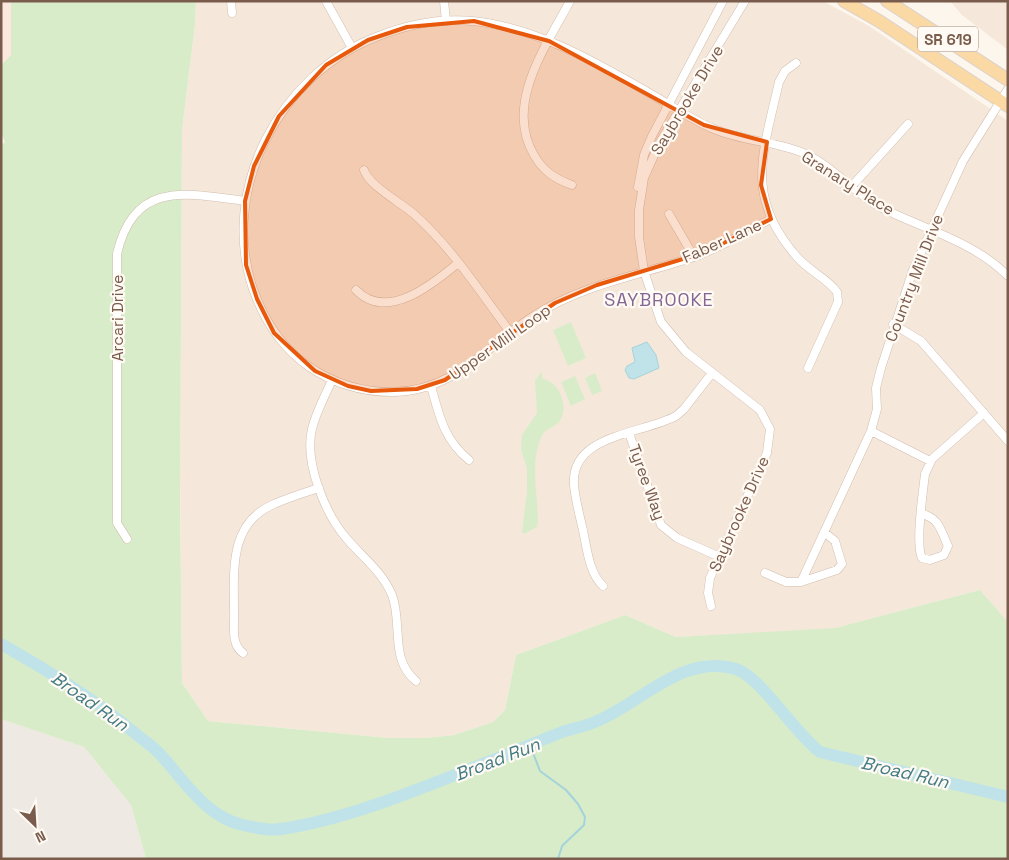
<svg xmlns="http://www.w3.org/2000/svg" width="1009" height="860" viewBox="0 0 1009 860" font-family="'Space Grotesk',sans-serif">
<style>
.residential{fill:#f5e8da}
.commercial{fill:#fde8e0}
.industrial{fill:#efe9e4}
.green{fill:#d8ecc9}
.water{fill:#bfe3e8;stroke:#a5d3da}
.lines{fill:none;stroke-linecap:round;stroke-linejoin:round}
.stream{stroke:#a5d3da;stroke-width:2}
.river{stroke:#bfe3e8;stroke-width:12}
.street-casing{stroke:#d1beb0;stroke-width:9}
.primary-casing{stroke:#dad1cd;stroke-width:14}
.street{stroke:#fff;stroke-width:8}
.primary{stroke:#fbd9a5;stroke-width:12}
.marked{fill:#e8590c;fill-opacity:0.2;stroke:#e8590c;stroke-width:4;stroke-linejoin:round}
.labels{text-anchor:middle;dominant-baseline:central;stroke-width:4.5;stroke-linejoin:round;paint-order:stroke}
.shield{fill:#fffaf3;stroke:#a28b7f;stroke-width:1}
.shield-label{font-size:15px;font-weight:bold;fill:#7a5c4d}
.street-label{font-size:16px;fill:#7a5c4d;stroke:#fffaf3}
.neighbourhood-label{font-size:18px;letter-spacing:1px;fill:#846695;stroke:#fffaf3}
.water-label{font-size:18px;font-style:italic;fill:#437c86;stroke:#fffaf3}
</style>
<rect width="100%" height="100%" fill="#fdf6ec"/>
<!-- residential -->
<path class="residential" d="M 196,1 L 823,1 L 869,26 L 1008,121 L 1008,622 L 980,590 L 828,630 L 676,637 L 625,615 L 516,655 L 505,710 L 493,722 L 454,735 L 426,738 L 389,738 L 208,721 L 182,683 L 180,474 L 182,130 L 195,25 Z
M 950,1 L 1008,1 L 1008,50 L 962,15 Z"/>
<!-- commercial -->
<path class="commercial" d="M 1,1 L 11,1 L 11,55 L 1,65 Z"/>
<!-- industrial -->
<path class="industrial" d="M 1,719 L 84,747 L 131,805 L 146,859 L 1,859 Z"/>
<!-- green -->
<path class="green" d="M 11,1 L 196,1 L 195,25 L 182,130 L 180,497 L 182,683 L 208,721 L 389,738 L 426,738 L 454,735 L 493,722 L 505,710 L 516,655 L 625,615 L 676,637 L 835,628 L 980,590 L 1008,622 L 1008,859 L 146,859 L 131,805 L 84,747 L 1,719 L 1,145 L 5,142 L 1,133 L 1,65 L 11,55 Z
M 571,322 L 586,358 L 568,366 L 553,330 Z
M 541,372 L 543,379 C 559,382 568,404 561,419 C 557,427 548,427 543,434 C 540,438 537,450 536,456 C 533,477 538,500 538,521 L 537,527 L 524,534 L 522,532 L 527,491 L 527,468 L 521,450 L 522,435 L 537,413 L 535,381 Z
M 595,373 L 602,391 L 592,395 L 585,378 Z
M 575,376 L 585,399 L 571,406 L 561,382 Z"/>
<!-- water -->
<path class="water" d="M 647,342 L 656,355 L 659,368 L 634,379 L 629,378 L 625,370 L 627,366 L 635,362 L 632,348 Z"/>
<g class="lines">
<!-- stream -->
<path class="stream" d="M 530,745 L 540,771 L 566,790 L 578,804 L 585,817 L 584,825 L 562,846 L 558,859"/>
<!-- river -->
<path class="river" d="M 1,644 C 49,671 94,699 136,734 C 143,740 151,745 158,752 C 182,777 203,814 239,824 C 251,827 268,831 281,829 C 352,819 436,782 503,756 C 523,748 544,739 565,731 C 575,728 587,726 597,721 C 641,703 683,653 736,669 C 761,677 795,734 820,752 L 1008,797"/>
<!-- street casing -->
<g class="street-casing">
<path id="street" d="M 231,1 L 232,13
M 326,1 L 352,48
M 444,1 L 446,21
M 570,1 C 546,46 504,104 534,155 C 543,171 555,179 572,185
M 796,63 L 785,71 L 779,82 C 763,153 744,197 797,257 C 808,270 828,279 837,292 L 838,302 L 808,368
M 364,170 C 369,186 402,203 415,215 C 452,248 480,292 510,332
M 852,186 L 908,124
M 638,187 L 644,155 L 652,136 L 723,1
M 669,214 L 694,257
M 771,219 C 745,232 719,249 691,258 C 636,276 581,285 532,317 C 484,348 455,391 392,392 C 361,392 334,384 308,366 C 281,347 264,320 253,289 C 219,188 280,75 376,37 C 406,25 439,18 472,21 C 536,27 595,62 651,94 C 672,106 692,120 714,129 C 745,142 778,141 808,155 C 835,168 854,193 880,207 C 923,229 973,241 1008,276
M 356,290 C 387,322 433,284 458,263
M 893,324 L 921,341 L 1008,441
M 332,380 C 325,396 316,412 312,429 C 304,462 325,514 347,539 C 363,558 382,571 392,595 C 403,623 389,659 416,681
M 431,386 C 439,415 444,440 469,460
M 871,431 L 930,461
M 629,433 L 661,525 L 677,538 L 720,557
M 921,514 C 939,517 941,531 948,546 L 944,555 L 930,560 L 922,558 C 915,544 923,492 925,474 L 932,459 L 984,413
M 127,539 L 117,523 L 117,254 C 134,180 186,193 245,201
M 765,573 L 786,582 L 801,582 L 871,431 L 877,409 L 876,388 L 881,368 L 913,270 L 963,161 L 1008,89
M 801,582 L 837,570 L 842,564 L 835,541 L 824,532
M 603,586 C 588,572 587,546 582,526 C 579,513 575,498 574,485 C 570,434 643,434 676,416 L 684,409 L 712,373
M 711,606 L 708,593 L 710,578 L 767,453 L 770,429 L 760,410 L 686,352 L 661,322 L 644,271 L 639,237 L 639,210 L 644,178 L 660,142 L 745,1
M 243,653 C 230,644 235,624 234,610 C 234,571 229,524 272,505 C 287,498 303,493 319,488"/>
</g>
<!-- primary casing -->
<g class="primary-casing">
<path id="primary" d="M 844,1 L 879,21 L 1008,106
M 887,1 L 1008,80"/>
</g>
<!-- street -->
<use href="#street" class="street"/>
<!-- primary -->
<use href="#primary" class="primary"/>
</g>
<!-- marked area -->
<path class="marked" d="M 474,21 L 549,41 L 704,125 L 767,142 L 761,185 L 771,219 L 706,252 L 597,285 L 555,303 L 445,380 L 417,389 L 371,391 L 348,386 L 315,371 L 274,333 L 257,299 L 246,265 L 245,201 L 254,166 L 279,116 L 326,65 L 368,40 L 407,27 Z"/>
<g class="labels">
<!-- shield labels -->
<rect class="shield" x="918" y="26.5" width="60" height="25" rx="4"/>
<g class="shield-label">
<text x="948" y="39">SR 619</text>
</g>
<!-- street labels -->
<g class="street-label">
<text transform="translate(687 100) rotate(-59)">Saybrooke Drive</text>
<text transform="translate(848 183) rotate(32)">Granary Place</text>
<text transform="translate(722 241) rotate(-24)">Faber Lane</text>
<text transform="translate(914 278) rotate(-69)">Country Mill Drive</text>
<text transform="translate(117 318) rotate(-90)">Arcari Drive</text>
<text transform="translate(500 342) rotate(-35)">Upper Mill Loop</text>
<text transform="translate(647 482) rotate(70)">Tyree Way</text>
<text transform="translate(739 514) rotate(-66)">Saybrooke Drive</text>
</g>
<!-- neighbourhood labels -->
<g class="neighbourhood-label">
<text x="659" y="299">SAYBROOKE</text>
</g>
<!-- water labels -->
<g class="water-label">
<text transform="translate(90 701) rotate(35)">Broad Run</text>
<text transform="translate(497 759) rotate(-21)">Broad Run</text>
<text transform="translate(905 772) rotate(13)">Broad Run</text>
</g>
</g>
<!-- border -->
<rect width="1009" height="860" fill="none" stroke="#7a5c4d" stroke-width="5"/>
<!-- north arrow -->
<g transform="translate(35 825) rotate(155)" stroke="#fffaf3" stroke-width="4" paint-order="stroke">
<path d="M0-4L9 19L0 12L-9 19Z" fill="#7a5c4d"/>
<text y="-8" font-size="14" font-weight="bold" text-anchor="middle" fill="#7a5c4d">N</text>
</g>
</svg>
